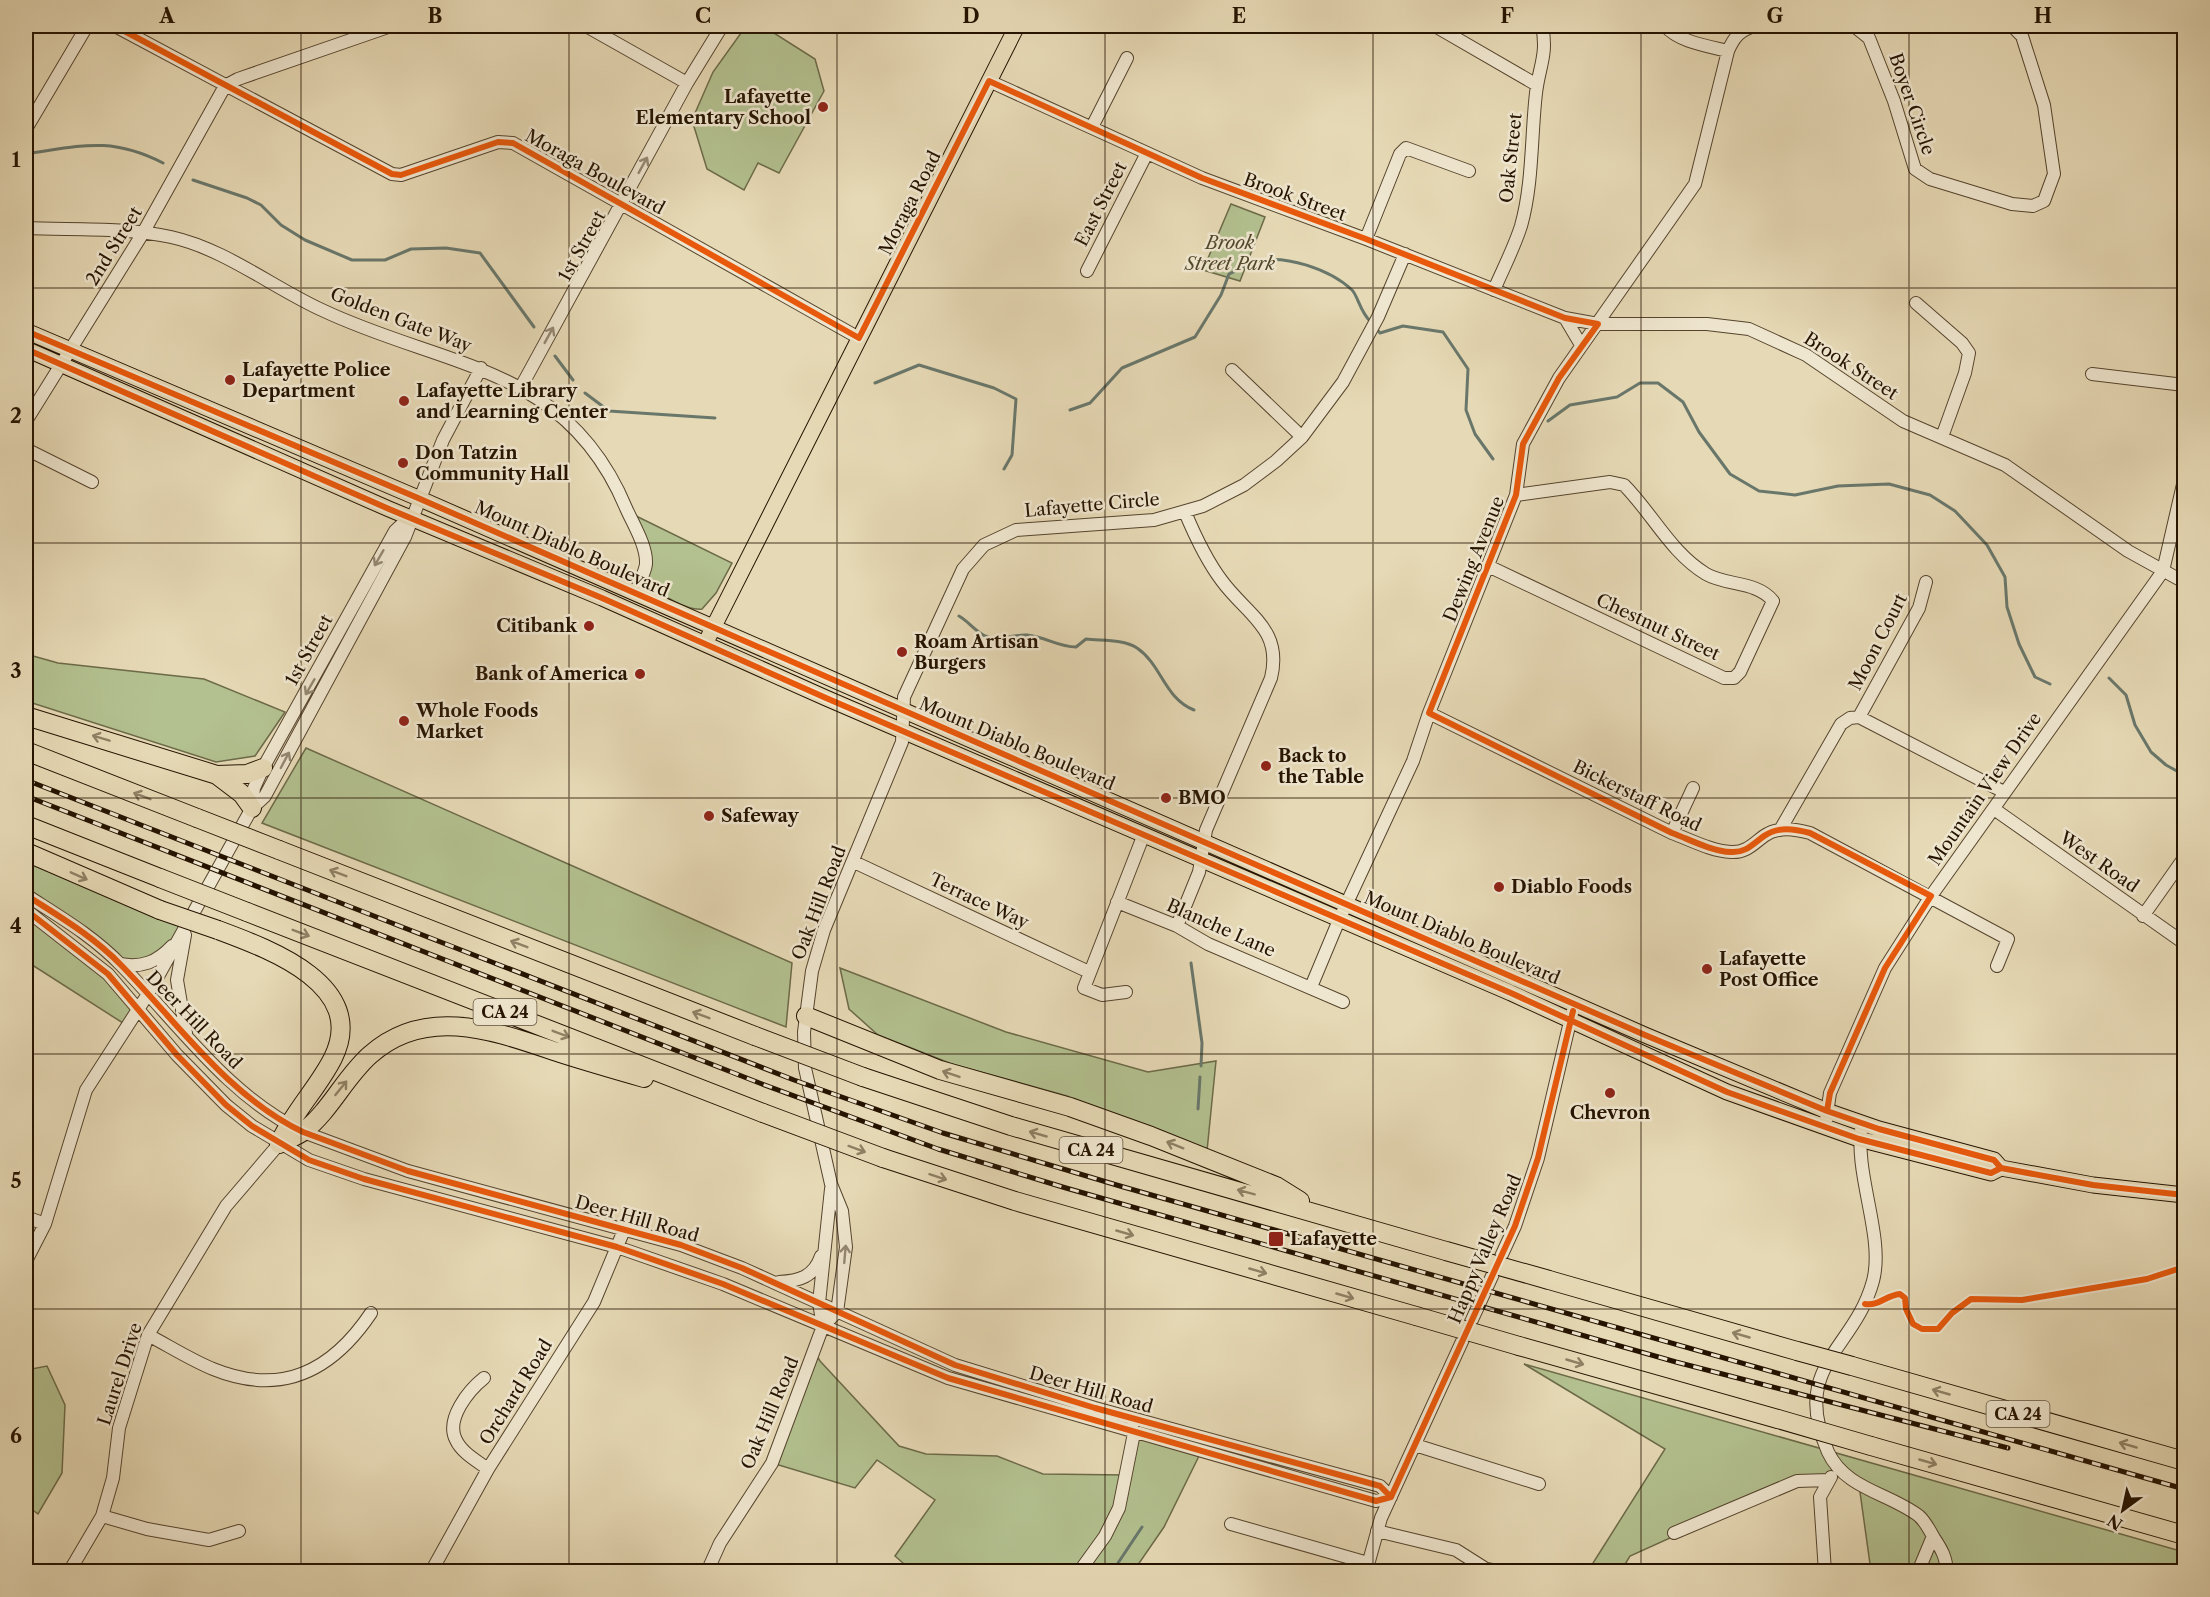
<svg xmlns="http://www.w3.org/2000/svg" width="2210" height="1597" viewBox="0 0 2210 1597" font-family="'Libre Caslon Text',serif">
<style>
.green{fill:#b3c08f;stroke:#6c6a48;stroke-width:1.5}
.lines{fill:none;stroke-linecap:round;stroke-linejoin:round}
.stream{stroke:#69776b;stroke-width:3}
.minor-casing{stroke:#55442d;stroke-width:14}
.major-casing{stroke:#251300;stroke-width:17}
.highway-casing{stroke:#251300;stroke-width:20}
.minor{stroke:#efe6cf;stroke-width:12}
.major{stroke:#e6d9b5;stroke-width:15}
.highway{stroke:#e6d9b5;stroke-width:18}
.rail-casing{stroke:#251300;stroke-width:5}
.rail{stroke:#efe6cf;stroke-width:3;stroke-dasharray:9;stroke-linecap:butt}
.highway-bridge-casing{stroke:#251300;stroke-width:20;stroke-linecap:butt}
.highway-bridge{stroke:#e6d9b5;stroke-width:18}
.cycleway-casing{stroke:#efe6cf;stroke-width:10}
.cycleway{stroke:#e8590c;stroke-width:6}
.oneway{stroke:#948772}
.oneway2{stroke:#8f8064}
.grid{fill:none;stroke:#251300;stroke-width:1.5;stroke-opacity:0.55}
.poi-dot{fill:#8f2418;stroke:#efe6cf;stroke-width:2}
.labels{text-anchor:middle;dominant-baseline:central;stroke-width:5;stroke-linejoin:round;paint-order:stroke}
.shield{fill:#efe6cf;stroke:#62523e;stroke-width:1.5}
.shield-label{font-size:16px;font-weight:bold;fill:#251300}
.poi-label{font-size:18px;font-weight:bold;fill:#251300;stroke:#efe6cf;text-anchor:start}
.street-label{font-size:18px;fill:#251300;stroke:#efe6cf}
.park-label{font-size:18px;font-style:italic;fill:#50472b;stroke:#efe6cf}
.neatline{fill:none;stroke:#251300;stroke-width:2}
.grid-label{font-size:20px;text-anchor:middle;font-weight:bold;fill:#251300}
</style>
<rect width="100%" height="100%" fill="#e6d9b5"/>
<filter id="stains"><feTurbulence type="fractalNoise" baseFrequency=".00333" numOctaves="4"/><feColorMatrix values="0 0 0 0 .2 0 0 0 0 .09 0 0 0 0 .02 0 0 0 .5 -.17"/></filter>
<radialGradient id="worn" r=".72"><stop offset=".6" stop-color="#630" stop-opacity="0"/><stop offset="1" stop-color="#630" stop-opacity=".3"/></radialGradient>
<!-- green -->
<path class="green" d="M 746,26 L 763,26 L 815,59 L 824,91 L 779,173 L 758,163 L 744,190 L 707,169 L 692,120 L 713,72 Z
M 1231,204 L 1265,217 L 1240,281 L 1203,270 Z
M 630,513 L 732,563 L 716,593 L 702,609 C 689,611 659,595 650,584 Z
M 26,654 L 58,663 L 204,679 L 285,712 L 255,756 L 216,762 L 26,701 Z
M 306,748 L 792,963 L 786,1027 L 262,823 Z
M 26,861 L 118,901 L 187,927 L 181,937 L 135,967 L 26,895 Z
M 26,910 L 77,948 L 137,1010 L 126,1025 L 26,961 Z
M 840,968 L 1006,1032 L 1148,1072 L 1216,1061 L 1207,1151 L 1067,1096 L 952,1064 L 878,1035 L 849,1009 Z
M 815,1353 L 820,1361 L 899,1446 L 926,1454 L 997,1456 L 1043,1474 L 1126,1475 L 1134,1433 L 1201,1452 L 1164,1527 L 1133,1572 L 912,1571 L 895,1556 L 935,1500 L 877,1460 L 855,1488 L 772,1463 Z
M 1524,1364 L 2184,1552 L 2184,1571 L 1871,1571 L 1859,1485 L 1836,1472 L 1826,1482 L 1796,1481 L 1630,1556 L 1621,1571 L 1588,1571 L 1665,1449 Z
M 47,1366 L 65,1405 L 62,1473 L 38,1514 L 26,1505 L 28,1457 L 26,1370 Z"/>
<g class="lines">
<!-- stream -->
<path class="stream" d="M 26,154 C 81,146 110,136 163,163
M 193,180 L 247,198 L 261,205 L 281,225 L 305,240 L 352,260 L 385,260 L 411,249 L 446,248 L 480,253 L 534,327
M 1375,327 L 1380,333 L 1403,326 L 1443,332 L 1468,369 L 1466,410 L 1475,434 L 1493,459
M 555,356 L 573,380
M 875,383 L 919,365 L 994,388 L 1016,399 L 1012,455 L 1004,469
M 585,393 L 609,411 L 715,418
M 1070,410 L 1090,403 L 1122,368 L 1195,337 L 1221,295 L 1229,274 C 1238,270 1246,264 1255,262 C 1284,253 1331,270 1352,290 C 1358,296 1360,312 1371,322
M 1548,421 L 1570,405 L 1617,397 L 1640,383 L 1658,383 L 1683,402 L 1699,432 L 1730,474 L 1759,491 L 1795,495 L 1838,486 L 1889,484 L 1930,495 L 1955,511 L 1987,545 L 2005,577 L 2007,607 L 2019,644 L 2035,677 L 2050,684
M 959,616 C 968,621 975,631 985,636 C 999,642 1013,634 1027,635 C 1046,637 1058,647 1076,647 L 1086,639 C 1101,641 1123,639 1137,648 C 1162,665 1164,698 1194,710
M 2109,678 L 2126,695 L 2135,725 L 2151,752 L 2166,765 L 2184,775
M 1191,963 L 1202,1043 L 1201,1066
M 1198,1109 L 1200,1077
M 1112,1572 L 1142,1527"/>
<!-- minor casing -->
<g class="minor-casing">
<path id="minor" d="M 115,26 L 392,174 L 401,175 L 498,142 L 513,143 L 859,338
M 586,26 L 687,83
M 1435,26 L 1537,85
M 1665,26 C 1679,42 1707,46 1728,51
M 1854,26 L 1869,38 L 1894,101 L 1915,169 L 1930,179 L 2012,204 L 2033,206 L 2044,201 L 2054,174 L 2044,105 L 2022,36 L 2012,26
M 989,81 L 1202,178 L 1366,239 L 1565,318 L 1598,324 L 1707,324 L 1749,329 L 1806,355 L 1903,421 L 2005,465 L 2128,551 L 2184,582
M 1092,127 L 1127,58
M 26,129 L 87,26
M 26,228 C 71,230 126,227 171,237 C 225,249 272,287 322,310 C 444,368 566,364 626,508 C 633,524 647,546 646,564 C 645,573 638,585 635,594
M 1366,239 L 1400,154 L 1406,148 L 1469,171
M 1087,271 L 1147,153
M 1494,290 C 1503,269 1514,248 1521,226 C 1533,184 1531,136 1536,93 C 1539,67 1548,54 1542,26
M 1916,303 L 1962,343 L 1969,353 L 1965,373 L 1942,437
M 1565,318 L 1581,345
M 1232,370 L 1302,437
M 2092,374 L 2184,385
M 521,387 L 687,83 L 722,26
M 26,421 L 143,233 L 225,86 L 238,79 L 391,26
M 26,449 L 92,482
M 1488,566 L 1724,678 L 1734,678 L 1740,672 L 1773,601 C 1757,581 1727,586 1706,574 C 1671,553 1652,513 1624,485 L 1610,482 L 1516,495
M 1429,713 L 1672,833 C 1691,840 1711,851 1731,852 C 1746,853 1753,844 1764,836 C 1778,826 1795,829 1810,833 L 2008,939 L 1997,966
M 1859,717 L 1919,608 L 1926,582
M 252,808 L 254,788 L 263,768 L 395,531 L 409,518
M 1994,809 L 2184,943
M 1780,830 L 1841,724 L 1850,718 L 1859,717 L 2004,792
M 1672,833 L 1693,788
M 854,862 L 1089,972
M 26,895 C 60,917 93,936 121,965 C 178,1023 228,1096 303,1132 L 408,1171 L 681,1245 L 742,1268 L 955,1365 L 1095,1408 L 1380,1486 L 1391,1497
M 1117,902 L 1177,926 L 1208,944 L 1343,1002
M 26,910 L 108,974 L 177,1055 L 226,1105 L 252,1126 L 309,1160 L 364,1179 L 617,1247 L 723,1284 L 948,1378 L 1376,1501 L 1391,1497
M 2143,916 L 2184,858
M 1177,926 L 1199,872 L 1206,830 L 1271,678 C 1283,629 1247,615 1222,581 C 1206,560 1195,536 1185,512
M 185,935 L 177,980 L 186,1033
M 120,964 C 142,968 157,962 172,946
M 1311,987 L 1339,920 L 1413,761 L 1429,713 L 1516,495 L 1523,444 L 1559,378 L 1695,184 L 1728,51 C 1734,37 1740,30 1755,26
M 1126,992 L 1102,995 L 1084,988 L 1144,834
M 1862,1123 C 1853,1173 1885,1236 1873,1281 C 1854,1351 1790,1365 1828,1452 C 1845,1489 1889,1493 1919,1516 C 1925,1521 1930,1531 1934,1538 C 1942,1550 1946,1557 1947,1572
M 1825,1127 L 1830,1093 L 1885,968 L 1931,896 L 2163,571 L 2184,480
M 26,1217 L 45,1224
M 26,1261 L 45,1224 L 86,1090 L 148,994 L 252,808 L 265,796 L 405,537 L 443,440 L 481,368
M 779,1282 C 799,1281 814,1277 821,1256
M 823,1326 L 819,1303 L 831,1189
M 148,1335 C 169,1346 191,1360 213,1369 C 282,1397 332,1371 371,1313
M 484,1378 C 469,1390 445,1419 456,1440 C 462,1453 477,1461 488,1469
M 1415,1445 L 1539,1484
M 102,1516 L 147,1529 L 209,1540 L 239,1531
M 1231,1524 L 1368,1563
M 1377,1531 L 1456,1550 L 1486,1569 L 1505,1572
M 1674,1533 L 1797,1481 L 1828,1480
M 69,1572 L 102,1516 L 113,1478 L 119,1428 L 148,1335 L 226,1206 L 279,1144
M 431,1572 L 488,1469 L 594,1302 L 624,1230
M 707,1572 L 720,1543 L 772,1463 L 823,1326 L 837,1312 L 846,1247 L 842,1211 L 831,1184 L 805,1068 L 804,1032 L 812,971 L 824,930 L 902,742 L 904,697 L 963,569 L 984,545 L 1016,530 L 1154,520 L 1203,506 L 1244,485 L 1276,461 L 1302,437 L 1343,382 L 1378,317 L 1405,254
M 1079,1572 L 1105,1536 L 1119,1508 L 1134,1433 L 1132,1427
M 1366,1572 L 1381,1518 L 1515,1226 L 1538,1158 L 1572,1013
M 1825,1572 L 1820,1497 L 1831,1477
M 1918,1572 L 1933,1536"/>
</g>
<!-- major casing -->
<g class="major-casing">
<path id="major" d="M 26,331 L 418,498 L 1645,1035 L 1827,1111 L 1879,1129 L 1994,1160 L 2001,1168
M 26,349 L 389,509 L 602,598 L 826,698 L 1511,993 L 1727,1092 L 1859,1139 L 1991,1173 L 2001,1168 L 2093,1185 L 2184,1195
M 709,636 L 1017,26"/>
</g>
<!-- highway casing -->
<g class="highway-casing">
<path id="highway" d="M 26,716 L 217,775 L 247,774 L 263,768
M 26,751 L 197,818
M 217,775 L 242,794 L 252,808
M 26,825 L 160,878
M 279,850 L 755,1036
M 26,852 L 160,910
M 247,912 L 763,1113
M 218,930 C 269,949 369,985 333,1058 C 318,1088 293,1112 279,1144
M 806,1016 L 940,1070 L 1070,1107 L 1151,1136 L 1276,1186 L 1300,1201
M 863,1077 L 1011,1126 L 1446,1251
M 279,1144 C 287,1140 297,1136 304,1131 C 330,1111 345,1077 370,1055 C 427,1004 497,1032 560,1053 C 588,1062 616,1070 644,1078
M 883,1158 L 1015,1201 L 1416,1316
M 1549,1280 L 1797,1351
M 1519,1346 L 1778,1419
M 1852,1366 L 2184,1461
M 1871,1446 L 2184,1535"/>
</g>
<!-- minor -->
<use href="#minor" class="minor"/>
<!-- major -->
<use href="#major" class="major"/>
<!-- highway -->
<use href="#highway" class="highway"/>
<!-- rail casing -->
<g class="rail-casing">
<path id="rail" d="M 26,780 L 794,1080 L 943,1133 L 1120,1186 L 2184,1489
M 26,796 L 762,1084 L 938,1149 L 1066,1188 L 1676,1362 L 2008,1448"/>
</g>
<!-- rail -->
<use href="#rail" class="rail"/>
<!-- highway-bridge casing -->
<g class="highway-bridge-casing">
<path id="highway-bridge" d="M 197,818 L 279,850
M 160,878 L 247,912
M 160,910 L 218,930
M 755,1036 L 863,1077
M 763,1113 L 883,1158
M 1446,1251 L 1549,1280
M 1416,1316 L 1519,1346
M 1797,1351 L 1852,1366
M 1778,1419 L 1871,1446"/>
</g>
<!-- highway-bridge -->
<use href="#highway-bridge" class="highway-bridge"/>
<!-- cycleway casing -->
<g class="cycleway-casing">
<path id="cycleway" d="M 115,26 L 392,174 L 401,175 L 498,142 L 513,143 L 859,338 L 989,81 L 1202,178 L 1366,239 L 1565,318 L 1598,324 L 1559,378 L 1523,444 L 1516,495 L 1429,713 L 1672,833 C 1691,840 1711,851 1731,852 C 1746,853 1753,844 1764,836 C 1778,826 1795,829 1810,833 L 1931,896 L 1885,968 L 1830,1093 L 1827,1111
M 26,331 L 418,498 L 1645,1035 L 1827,1111 L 1879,1129 L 1994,1160 L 2001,1168
M 26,349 L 389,509 L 602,598 L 826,698 L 1511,993 L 1727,1092 L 1859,1139 L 1991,1173 L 2001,1168 L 2093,1185 L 2184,1195
M 26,895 C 60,917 93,936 121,965 C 178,1023 228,1096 303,1132 L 408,1171 L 681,1245 L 742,1268 L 955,1365 L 1095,1408 L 1380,1486 L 1391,1497
M 26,910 L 108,974 L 177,1055 L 226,1105 L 252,1126 L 309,1160 L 364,1179 L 617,1247 L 723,1284 L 948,1378 L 1376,1501 L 1391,1497
M 1865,1304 C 1880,1306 1886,1295 1900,1294 L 1905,1298 L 1906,1309 L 1913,1324 L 1922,1329 L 1938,1329 L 1952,1313 L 1971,1299 L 2022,1300 L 2147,1279 L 2184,1267
M 1391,1497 L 1515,1226 L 1538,1158 L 1573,1011"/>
</g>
<!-- cycleway -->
<use href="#cycleway" class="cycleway"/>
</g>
<!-- one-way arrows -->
<defs><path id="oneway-shaft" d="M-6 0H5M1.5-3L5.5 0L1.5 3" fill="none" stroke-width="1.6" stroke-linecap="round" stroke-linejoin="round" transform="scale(1.5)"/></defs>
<g class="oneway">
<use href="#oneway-shaft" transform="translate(643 165) rotate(-61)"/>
<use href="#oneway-shaft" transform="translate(549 335) rotate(-61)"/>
<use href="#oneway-shaft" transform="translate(379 558) rotate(120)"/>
<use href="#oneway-shaft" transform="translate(310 687) rotate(120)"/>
<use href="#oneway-shaft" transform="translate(285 760) rotate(-62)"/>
<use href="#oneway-shaft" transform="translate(845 1254) rotate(-85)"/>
</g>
<g class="oneway2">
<use href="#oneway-shaft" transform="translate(101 738) rotate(-163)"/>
<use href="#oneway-shaft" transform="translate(142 796) rotate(-159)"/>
<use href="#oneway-shaft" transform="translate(338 873) rotate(-159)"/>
<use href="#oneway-shaft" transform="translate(79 876) rotate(24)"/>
<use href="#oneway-shaft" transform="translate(301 933) rotate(21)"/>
<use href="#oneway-shaft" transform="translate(519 944) rotate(-159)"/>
<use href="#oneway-shaft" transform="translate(701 1015) rotate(-159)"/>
<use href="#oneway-shaft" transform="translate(561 1034) rotate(21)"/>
<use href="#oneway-shaft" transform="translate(951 1074) rotate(-161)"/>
<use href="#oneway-shaft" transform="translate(341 1088) rotate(-51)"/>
<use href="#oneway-shaft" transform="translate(1038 1134) rotate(-164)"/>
<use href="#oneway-shaft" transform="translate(1175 1145) rotate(-158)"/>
<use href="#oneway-shaft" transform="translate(857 1149) rotate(20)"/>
<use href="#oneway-shaft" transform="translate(938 1177) rotate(18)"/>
<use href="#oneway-shaft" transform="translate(1246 1192) rotate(-165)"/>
<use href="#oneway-shaft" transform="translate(1125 1233) rotate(16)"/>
<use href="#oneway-shaft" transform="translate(1258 1271) rotate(16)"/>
<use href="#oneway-shaft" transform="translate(1345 1296) rotate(16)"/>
<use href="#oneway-shaft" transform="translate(1741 1335) rotate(-164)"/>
<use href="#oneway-shaft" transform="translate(1575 1362) rotate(16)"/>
<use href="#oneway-shaft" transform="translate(1941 1392) rotate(-164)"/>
<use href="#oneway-shaft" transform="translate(2128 1445) rotate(-164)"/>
<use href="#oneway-shaft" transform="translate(1928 1462) rotate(16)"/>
</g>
<!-- grid -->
<path class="grid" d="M 301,26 L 301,1572M 569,26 L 569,1572M 837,26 L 837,1572M 1105,26 L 1105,1572M 1373,26 L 1373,1572M 1641,26 L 1641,1572M 1909,26 L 1909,1572M 26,288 L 2184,288M 26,543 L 2184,543M 26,798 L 2184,798M 26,1054 L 2184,1054M 26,1309 L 2184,1309"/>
<!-- markers -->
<g class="poi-dot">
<circle cx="823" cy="107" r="6"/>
<circle cx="230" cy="380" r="6"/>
<circle cx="404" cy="401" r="6"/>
<circle cx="403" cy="463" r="6"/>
<circle cx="589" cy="626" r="6"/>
<circle cx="902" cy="652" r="6"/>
<circle cx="640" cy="674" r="6"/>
<circle cx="404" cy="721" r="6"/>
<circle cx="1266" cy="766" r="6"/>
<circle cx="1166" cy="798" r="6"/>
<circle cx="709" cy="816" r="6"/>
<circle cx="1499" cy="887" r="6"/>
<circle cx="1707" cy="969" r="6"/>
<circle cx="1610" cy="1093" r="6"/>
<rect x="1268" y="1231" width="16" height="16" rx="3"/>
</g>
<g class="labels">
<!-- shield labels -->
<g class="shield">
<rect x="473.5" y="999" width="63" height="26" rx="4.5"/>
<rect x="1059.5" y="1137" width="63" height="26" rx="4.5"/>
<rect x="1986.5" y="1401" width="63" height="26" rx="4.5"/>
</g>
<g class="shield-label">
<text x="505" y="1012">CA 24</text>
<text x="1091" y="1150">CA 24</text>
<text x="2018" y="1414">CA 24</text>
</g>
<!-- poi labels -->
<g class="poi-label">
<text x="811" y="97" text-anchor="end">Lafayette<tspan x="811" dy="21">Elementary School</tspan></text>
<text x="242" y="370">Lafayette Police<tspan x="242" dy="21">Department</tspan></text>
<text x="416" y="391">Lafayette Library<tspan x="416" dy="21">and Learning Center</tspan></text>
<text x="415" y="453">Don Tatzin<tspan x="415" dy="21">Community Hall</tspan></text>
<text x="577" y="626" text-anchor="end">Citibank</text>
<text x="914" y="642">Roam Artisan<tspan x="914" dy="21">Burgers</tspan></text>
<text x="628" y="674" text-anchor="end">Bank of America</text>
<text x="416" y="711">Whole Foods<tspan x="416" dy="21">Market</tspan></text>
<text x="1278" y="756">Back to<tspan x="1278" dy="21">the Table</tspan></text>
<text x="1178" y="798">BMO</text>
<text x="721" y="816">Safeway</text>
<text x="1511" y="887">Diablo Foods</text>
<text x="1719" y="959">Lafayette<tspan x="1719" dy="21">Post Office</tspan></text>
<text x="1610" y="1113" text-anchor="middle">Chevron</text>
<text x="1290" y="1239">Lafayette</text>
</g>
<!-- street labels -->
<g class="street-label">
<text transform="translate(1912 104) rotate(71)">Boyer Circle</text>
<text transform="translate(1511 158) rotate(-84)">Oak Street</text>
<text transform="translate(595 172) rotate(29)">Moraga Boulevard</text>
<text transform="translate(1295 197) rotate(20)">Brook Street</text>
<text transform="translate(910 203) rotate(-63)">Moraga Road</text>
<text transform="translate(1101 204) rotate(-63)">East Street</text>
<text transform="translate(114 246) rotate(-58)">2nd Street</text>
<text transform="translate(582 246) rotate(-61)">1st Street</text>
<text transform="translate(401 320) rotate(21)">Golden Gate Way</text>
<text transform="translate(1851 366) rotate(33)">Brook Street</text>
<text transform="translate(1092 505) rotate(-5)">Lafayette Circle</text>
<text transform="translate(572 549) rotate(24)">Mount Diablo Boulevard</text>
<text transform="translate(1474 559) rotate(-68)">Dewing Avenue</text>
<text transform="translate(1658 627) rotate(25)">Chestnut Street</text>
<text transform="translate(1878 642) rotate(-63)">Moon Court</text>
<text transform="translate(309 650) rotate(-61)">1st Street</text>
<text transform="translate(1017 744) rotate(23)">Mount Diablo Boulevard</text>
<text transform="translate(1985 789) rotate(-55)">Mountain View Drive</text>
<text transform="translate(1637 796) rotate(26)">Bickerstaff Road</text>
<text transform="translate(2099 862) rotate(35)">West Road</text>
<text transform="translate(979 901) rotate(25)">Terrace Way</text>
<text transform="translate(819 903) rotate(-69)">Oak Hill Road</text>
<text transform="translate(1221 928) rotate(24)">Blanche Lane</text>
<text transform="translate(1462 938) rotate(23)">Mount Diablo Boulevard</text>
<text transform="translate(194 1020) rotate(46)">Deer Hill Road</text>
<text transform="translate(637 1219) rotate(16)">Deer Hill Road</text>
<text transform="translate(1485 1249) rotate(-67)">Happy Valley Road</text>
<text transform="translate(120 1374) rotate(-72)">Laurel Drive</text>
<text transform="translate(1091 1390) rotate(16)">Deer Hill Road</text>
<text transform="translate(516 1392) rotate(-58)">Orchard Road</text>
<text transform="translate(770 1413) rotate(-67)">Oak Hill Road</text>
</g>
<!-- park labels -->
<g class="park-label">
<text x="1230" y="243">Brook<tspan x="1230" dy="21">Street Park</tspan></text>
</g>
</g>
<!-- margin -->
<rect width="2210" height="1597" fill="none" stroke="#e6d9b5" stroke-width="66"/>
<!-- north arrow -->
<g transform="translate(2123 1510) rotate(213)" stroke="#efe6cf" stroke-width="4.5" paint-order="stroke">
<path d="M0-4.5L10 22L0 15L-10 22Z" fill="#251300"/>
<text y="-9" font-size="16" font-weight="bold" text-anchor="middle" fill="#251300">N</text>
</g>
<rect x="33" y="33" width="2144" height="1531" class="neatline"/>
<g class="grid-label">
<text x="167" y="23">A</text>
<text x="435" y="23">B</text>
<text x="703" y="23">C</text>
<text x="971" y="23">D</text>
<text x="1239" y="23">E</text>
<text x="1507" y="23">F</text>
<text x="1775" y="23">G</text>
<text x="2043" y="23">H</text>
<text x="16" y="167">1</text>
<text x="16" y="423">2</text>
<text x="16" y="678">3</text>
<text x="16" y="933">4</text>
<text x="16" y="1188">5</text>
<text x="16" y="1443">6</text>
</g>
<rect width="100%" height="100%" filter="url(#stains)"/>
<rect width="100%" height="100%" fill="url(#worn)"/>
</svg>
